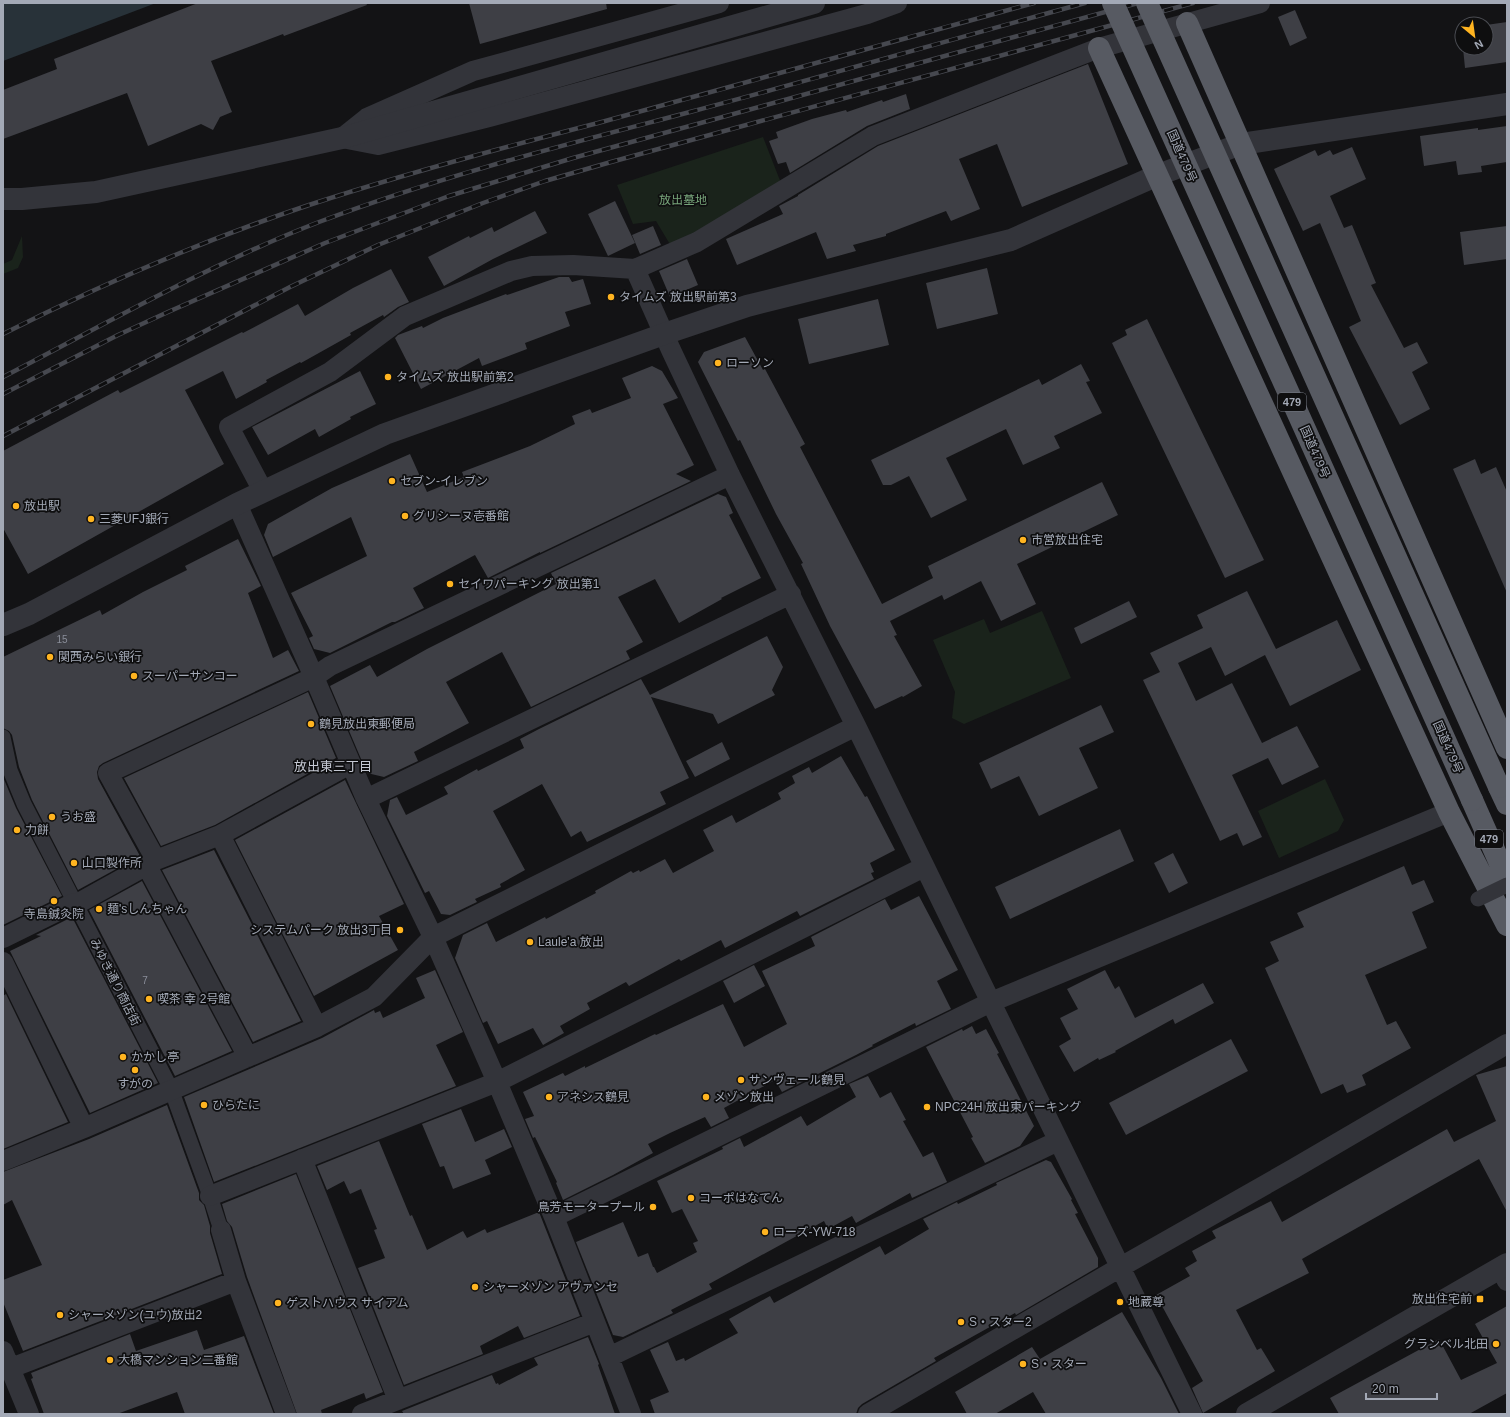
<svg xmlns="http://www.w3.org/2000/svg" width="1510" height="1417" viewBox="0 0 1510 1417" font-family="Helvetica,'Noto Sans JP',sans-serif">
<style>
.green{fill:#1a231b}
.water{fill:#283239}
.building{fill:#3e3f45}
.lines{fill:none;stroke-linecap:round;stroke-linejoin:round}
.pedestrian{stroke:#33343a;stroke-width:15}
.minor{stroke:#33343a;stroke-width:20}
.tertiary{stroke:#33343a;stroke-width:22}
.trunk{stroke:#575a62;stroke-width:22}
.rail-casing{stroke:#46484f;stroke-width:4.5}
.rail{stroke:#0e0e0f;stroke-width:3;stroke-dasharray:9;stroke-linecap:butt}
.pedestrian-bridge{stroke:#33343a;stroke-width:15}
.trunk-bridge{stroke:#575a62;stroke-width:22}
.poi-dot{fill:#ffb420;stroke:#0e0e0f;stroke-width:1.5}
.labels{text-anchor:middle;dominant-baseline:central;stroke-width:3.5;stroke-linejoin:round;paint-order:stroke}
.number-label{font-size:10px;fill:#8a8e9a}
.shield{fill:#0e0e0f;stroke:#767a84;stroke-width:1}
.shield-label{font-size:11px;font-weight:bold;fill:#a3a9b6}
.street-label{font-size:12px;fill:#a3a9b6;stroke:#0e0e0f}
.park-label{font-size:12px;fill:#77a47a;stroke:#0e0e0f}
.poi-label{font-size:12px;fill:#a3a9b6;stroke:#0e0e0f;text-anchor:start}
.neighbourhood-label{font-size:13px;fill:#c4c8d2;stroke:#0e0e0f}
</style>
<rect width="100%" height="100%" fill="#131315"/>
<!-- green -->
<path class="green" d="M 763,137 L 781,183 L 671,246 L 656,221 L 633,224 L 617,185 Z
M 22,236 L 23,257 L 18,268 L 3,274 L 3,264 L 12,260 Z
M 1042,611 L 1071,678 L 964,724 L 952,718 L 955,692 L 933,640 L 984,619 L 990,633 Z
M 1325,779 L 1344,820 L 1338,831 L 1279,858 L 1258,811 Z"/>
<!-- water -->
<path class="water" d="M 3,3 L 156,3 L 3,61 Z"/>
<!-- building -->
<path class="building" d="M 198,3 L 366,3 L 367,5 L 284,36 L 283,34 L 211,61 L 232,112 L 220,117 L 213,130 L 201,124 L 148,146 L 127,93 L 3,139 L 3,90 L 57,69 L 54,59 Z
M 469,3 L 606,3 L 607,9 L 480,44 Z
M 1295,10 L 1307,38 L 1290,46 L 1278,17 Z
M 1507,22 L 1507,62 L 1465,68 L 1463,48 L 1486,48 L 1486,25 Z
M 1088,64 L 1128,164 L 1022,207 L 997,144 L 959,159 L 980,209 L 951,221 L 946,211 L 886,234 L 886,236 L 853,245 L 856,251 L 827,259 L 816,232 L 737,265 L 726,239 L 783,214 L 779,206 L 798,196 L 798,195 L 878,146 Z
M 906,94 L 910,109 L 867,126 L 790,173 L 786,162 L 778,164 L 769,141 L 778,138 L 776,132 L 812,119 L 846,110 L 847,112 L 882,100 L 883,102 Z
M 1507,126 L 1507,162 L 1481,166 L 1482,172 L 1458,175 L 1456,161 L 1424,166 L 1420,136 L 1478,128 L 1478,130 Z
M 1352,147 L 1366,179 L 1330,196 L 1344,228 L 1352,225 L 1376,283 L 1371,285 L 1404,348 L 1417,342 L 1428,363 L 1412,372 L 1430,409 L 1400,425 L 1349,327 L 1361,321 L 1320,223 L 1303,231 L 1274,169 L 1315,150 L 1318,156 L 1330,150 L 1333,155 Z
M 615,201 L 635,243 L 608,256 L 588,214 Z
M 535,211 L 547,233 L 493,259 L 444,286 L 428,257 L 469,236 L 470,238 L 492,227 L 494,232 Z
M 653,226 L 661,245 L 640,254 L 632,235 Z
M 1507,226 L 1507,259 L 1464,265 L 1460,232 Z
M 687,259 L 698,285 L 670,297 L 659,271 Z
M 987,268 L 998,314 L 937,329 L 926,283 Z
M 391,269 L 409,302 L 398,307 L 384,317 L 383,315 L 350,333 L 351,335 L 301,363 L 300,362 L 266,380 L 267,382 L 236,399 L 223,371 L 185,390 L 224,464 L 28,574 L 3,528 L 3,451 L 118,390 L 120,393 L 242,332 L 243,333 L 298,304 L 305,316 L 353,288 Z
M 559,277 L 569,277 L 572,282 L 583,279 L 591,304 L 565,312 L 570,326 L 525,343 L 527,349 L 482,366 L 479,358 L 421,389 L 395,338 L 398,335 L 422,326 L 423,328 L 443,318 L 506,294 L 507,295 Z
M 878,299 L 889,345 L 809,364 L 798,319 Z
M 1147,319 L 1264,560 L 1225,578 L 1112,343 L 1127,335 L 1125,330 Z
M 745,337 L 763,370 L 765,369 L 805,444 L 800,447 L 882,604 L 933,578 L 928,566 L 1102,482 L 1118,515 L 1017,564 L 1036,604 L 1001,621 L 981,581 L 944,600 L 942,595 L 890,621 L 897,635 L 894,636 L 922,686 L 903,697 L 902,696 L 875,709 L 830,626 L 801,564 L 803,563 L 776,514 L 740,440 L 738,441 L 698,362 L 704,352 Z
M 1081,364 L 1090,381 L 1086,382 L 1102,413 L 1054,436 L 1060,448 L 1023,465 L 1006,429 L 946,458 L 967,500 L 931,518 L 909,476 L 891,485 L 883,485 L 871,460 L 1039,379 L 1042,385 Z
M 652,366 L 662,371 L 678,398 L 663,404 L 694,465 L 676,474 L 691,481 L 540,553 L 540,552 L 488,578 L 475,555 L 413,588 L 424,608 L 395,622 L 392,622 L 330,653 L 314,649 L 309,638 L 313,636 L 291,593 L 367,556 L 351,517 L 273,557 L 264,535 L 268,524 L 332,488 L 410,454 L 427,492 L 464,477 L 462,472 L 530,446 L 575,424 L 572,416 L 590,409 L 592,413 L 631,398 L 622,378 Z
M 360,371 L 376,404 L 350,417 L 351,419 L 319,437 L 315,429 L 268,455 L 252,427 Z
M 1475,459 L 1481,474 L 1496,467 L 1507,492 L 1507,593 L 1453,469 Z
M 718,494 L 726,497 L 733,513 L 729,515 L 761,578 L 721,598 L 722,599 L 679,623 L 655,579 L 618,597 L 643,642 L 626,651 L 630,659 L 531,707 L 502,652 L 446,682 L 469,723 L 414,752 L 418,761 L 384,777 L 367,773 L 330,686 L 370,665 L 377,677 L 427,649 L 556,584 L 551,573 Z
M 238,539 L 261,586 L 248,593 L 273,658 L 288,650 L 299,671 L 103,763 L 99,766 L 97,772 L 98,779 L 140,856 L 78,890 L 32,800 L 19,767 L 12,735 L 9,731 L 3,728 L 3,657 L 100,610 L 102,615 L 143,592 L 187,570 L 185,566 Z
M 1247,591 L 1276,649 L 1337,620 L 1361,670 L 1290,706 L 1265,655 L 1225,676 L 1211,647 L 1178,663 L 1196,701 L 1232,683 L 1262,743 L 1297,726 L 1319,767 L 1282,785 L 1268,758 L 1232,775 L 1262,837 L 1243,846 L 1237,833 L 1220,841 L 1143,680 L 1160,672 L 1150,653 L 1203,628 L 1197,615 Z
M 1129,601 L 1137,617 L 1081,644 L 1074,628 Z
M 767,636 L 783,667 L 772,690 L 775,695 L 718,724 L 713,714 L 651,697 L 689,778 L 660,792 L 666,804 L 587,842 L 581,831 L 571,837 L 542,784 L 493,811 L 525,870 L 500,884 L 501,887 L 475,899 L 477,902 L 450,915 L 441,914 L 429,891 L 425,893 L 387,816 L 390,800 L 397,797 L 406,815 L 448,794 L 444,787 L 477,769 L 478,771 L 524,748 L 520,739 L 539,729 L 641,679 L 650,695 Z
M 308,692 L 336,758 L 215,825 L 161,846 L 124,778 Z
M 1101,705 L 1114,732 L 1079,748 L 1098,788 L 1039,816 L 1019,776 L 991,789 L 979,763 Z
M 722,742 L 730,759 L 695,777 L 686,761 Z
M 841,756 L 865,797 L 867,796 L 895,850 L 870,863 L 874,872 L 871,873 L 874,879 L 800,916 L 797,911 L 725,948 L 721,940 L 681,961 L 679,959 L 629,986 L 626,982 L 587,1003 L 590,1009 L 560,1026 L 564,1033 L 543,1045 L 533,1028 L 498,1044 L 487,1021 L 483,1023 L 455,958 L 463,935 L 487,923 L 496,942 L 545,917 L 546,919 L 596,893 L 595,891 L 631,871 L 633,873 L 639,870 L 640,872 L 665,859 L 673,873 L 714,851 L 703,830 L 732,815 L 736,823 L 781,799 L 778,793 L 795,783 L 792,776 L 809,767 L 812,773 Z
M 3,777 L 16,808 L 62,896 L 3,925 Z
M 345,780 L 404,904 L 379,916 L 398,950 L 314,996 L 235,840 Z
M 1120,829 L 1134,861 L 1010,919 L 995,887 Z
M 214,850 L 301,1021 L 253,1042 L 162,870 Z
M 1173,853 L 1188,883 L 1169,893 L 1154,863 Z
M 1404,866 L 1412,885 L 1424,880 L 1434,902 L 1412,912 L 1427,948 L 1365,975 L 1387,1025 L 1396,1021 L 1411,1048 L 1362,1075 L 1366,1085 L 1347,1093 L 1343,1084 L 1321,1094 L 1265,968 L 1279,961 L 1270,942 L 1304,927 L 1297,913 Z
M 142,881 L 232,1051 L 175,1076 L 89,910 Z
M 919,896 L 958,970 L 937,981 L 951,1009 L 916,1026 L 915,1023 L 872,1045 L 873,1046 L 856,1055 L 782,1092 L 775,1080 L 724,1108 L 729,1118 L 711,1127 L 705,1117 L 670,1133 L 648,1144 L 653,1153 L 613,1175 L 563,1200 L 556,1183 L 557,1182 L 535,1137 L 533,1138 L 525,1119 L 534,1116 L 523,1092 L 563,1073 L 565,1076 L 585,1066 L 585,1068 L 655,1034 L 656,1035 L 723,1004 L 744,1047 L 787,1024 L 762,971 L 815,946 L 811,937 L 885,899 L 891,910 Z
M 72,917 L 158,1083 L 90,1113 L 10,951 L 41,936 L 36,935 Z
M 754,965 L 765,986 L 734,1003 L 723,981 Z
M 435,970 L 463,1032 L 436,1045 L 456,1086 L 214,1182 L 184,1097 L 322,1038 L 374,1010 L 375,1013 L 380,1011 L 383,1018 L 425,998 L 416,978 Z
M 1105,970 L 1115,989 L 1119,986 L 1135,1018 L 1203,983 L 1214,1003 L 1175,1024 L 1173,1019 L 1115,1051 L 1116,1052 L 1099,1060 L 1098,1058 L 1074,1072 L 1059,1046 L 1071,1039 L 1060,1018 L 1078,1009 L 1067,989 Z
M 6,994 L 68,1122 L 3,1149 L 3,996 Z
M 972,1026 L 976,1034 L 986,1029 L 999,1053 L 997,1054 L 1034,1126 L 1020,1146 L 985,1163 L 971,1138 L 973,1137 L 926,1047 L 962,1029 L 963,1031 Z
M 1231,1039 L 1248,1071 L 1126,1135 L 1109,1103 Z
M 1507,1066 L 1507,1212 L 1479,1159 L 1302,1259 L 1309,1273 L 1236,1310 L 1257,1350 L 1261,1348 L 1275,1371 L 1203,1413 L 1192,1388 L 1203,1381 L 1156,1295 L 1190,1276 L 1185,1268 L 1197,1261 L 1192,1251 L 1216,1238 L 1212,1231 L 1271,1201 L 1282,1222 L 1447,1129 L 1454,1142 L 1496,1121 L 1476,1075 Z
M 868,1076 L 880,1098 L 891,1092 L 906,1120 L 903,1121 L 923,1157 L 933,1152 L 947,1182 L 912,1198 L 910,1193 L 856,1223 L 852,1216 L 828,1229 L 824,1221 L 709,1284 L 712,1289 L 671,1310 L 673,1313 L 623,1337 L 613,1335 L 576,1242 L 623,1222 L 638,1257 L 648,1253 L 653,1267 L 654,1267 L 657,1273 L 697,1252 L 693,1243 L 698,1241 L 682,1209 L 672,1213 L 657,1181 L 723,1149 L 722,1147 L 740,1138 L 744,1147 L 801,1116 L 807,1126 L 856,1097 L 849,1084 Z
M 167,1105 L 199,1193 L 199,1200 L 204,1205 L 210,1226 L 210,1233 L 222,1274 L 23,1351 L 3,1302 L 3,1280 L 42,1265 L 12,1200 L 3,1205 L 3,1172 L 89,1139 Z
M 461,1109 L 475,1142 L 504,1129 L 512,1147 L 485,1160 L 491,1174 L 453,1189 L 444,1166 L 440,1167 L 422,1124 Z
M 379,1141 L 410,1216 L 412,1215 L 427,1250 L 463,1231 L 467,1238 L 485,1229 L 487,1233 L 539,1212 L 580,1316 L 524,1338 L 518,1326 L 480,1346 L 483,1354 L 404,1385 L 358,1268 L 385,1258 L 374,1230 L 377,1229 L 361,1189 L 350,1194 L 344,1181 L 327,1190 L 317,1166 Z
M 1046,1160 L 1051,1162 L 1072,1199 L 1071,1200 L 1078,1213 L 1075,1214 L 1098,1258 L 1098,1267 L 1016,1315 L 1015,1313 L 934,1358 L 936,1361 L 862,1404 L 858,1408 L 856,1414 L 655,1414 L 650,1400 L 669,1392 L 650,1350 L 668,1342 L 676,1361 L 684,1358 L 685,1361 L 738,1333 L 729,1319 L 770,1296 L 774,1303 L 880,1246 L 885,1255 L 929,1229 L 923,1219 L 957,1202 L 958,1204 L 997,1185 L 996,1183 Z
M 296,1174 L 383,1392 L 366,1399 L 364,1393 L 321,1410 L 322,1414 L 297,1414 L 247,1277 L 232,1227 L 227,1221 L 222,1204 Z
M 1507,1306 L 1507,1393 L 1469,1414 L 1339,1414 L 1330,1398 L 1439,1339 L 1461,1380 L 1497,1363 L 1475,1324 Z
M 1122,1312 L 1161,1378 L 1179,1414 L 1046,1414 L 1033,1392 L 995,1414 L 967,1414 L 955,1392 L 1032,1347 L 1040,1359 Z
M 197,1330 L 204,1350 L 244,1336 L 274,1414 L 185,1414 L 177,1392 L 117,1414 L 44,1414 L 31,1379 L 33,1378 L 31,1373 L 130,1334 L 136,1351 Z
M 588,1337 L 599,1364 L 598,1365 L 615,1414 L 404,1414 L 402,1411 L 492,1375 L 496,1384 L 498,1383 L 499,1385 L 538,1365 L 534,1358 Z"/>
<g class="lines">
<!-- pedestrian -->
<path class="pedestrian" d="M 3,737 L 10,770 L 24,804 L 171,1089 L 210,1196 L 221,1230"/>
<!-- minor -->
<path class="minor" d="M 342,138 L 378,145 L 489,117 L 867,14 L 897,3
M 342,138 L 367,118 L 473,71 L 719,3
M 263,491 L 229,427 L 330,372 L 405,316 L 511,271 L 532,266 L 573,265 L 635,269
M 237,504 L 314,677 L 366,799 L 433,937 L 497,1082 L 554,1217 L 631,1414
M 366,799 L 791,594
M 220,835 L 317,1027
M 156,860 L 108,773 L 314,677 L 330,666 L 730,475
M 147,866 L 248,1057
M 75,905 L 156,860 L 220,835 L 350,764
M 3,938 L 74,903
M 3,962 L 84,1128
M 302,1159 L 398,1400
M 3,1161 L 84,1128 L 317,1027 L 374,997 L 433,937 L 856,726
M 210,1196 L 497,1082 L 924,867
M 554,1217 L 991,1002 L 1449,812
M 221,1230 L 236,1281 L 286,1414
M 1500,1268 L 1507,1281
M 3,1351 L 29,1414
M 609,1357 L 1058,1141
M 11,1368 L 236,1281
M 362,1414 L 595,1322
M 868,1414 L 1119,1268 L 1293,1169 L 1507,1044
M 1192,1414 L 856,726 L 730,475 L 671,350 L 635,269 L 697,242 L 873,136 L 1099,48 L 1260,3"/>
<!-- tertiary -->
<path class="tertiary" d="M 3,199 L 22,199 L 96,192 L 342,138 L 814,3
M 3,625 L 29,614 L 237,504 L 385,434 L 664,334 L 747,306 L 1011,240 L 1158,175 L 1241,144 L 1507,104
M 1247,1414 L 1507,1264"/>
<!-- trunk -->
<path class="trunk" d="M 1187,23 L 1507,748
M 1099,48 L 1449,812 L 1507,925
M 1499,787 L 1507,804
M 1472,800 L 1507,879"/>
<!-- rail casing -->
<g class="rail-casing">
<path id="rail" d="M 3,334 C 102,284 204,240 309,205 C 404,174 501,148 598,123 C 743,84 889,42 1034,3
M 3,377 C 107,323 210,264 319,222 C 440,176 565,145 690,112 C 822,77 953,39 1085,3
M 3,394 L 118,335 L 168,312 L 325,243 L 449,196 L 573,158 L 1138,3
M 3,436 L 290,287 L 378,245 L 483,203 L 545,181 L 611,162 L 1193,3"/>
</g>
<!-- rail -->
<use href="#rail" class="rail"/>
<!-- pedestrian-bridge -->
<path class="pedestrian-bridge" d="M 1478,899 L 1507,885"/>
<!-- trunk-bridge -->
<path class="trunk-bridge" d="M 1113,3 L 1472,800
M 1147,3 L 1499,787"/>
</g>
<!-- markers -->
<g class="poi-dot">
<circle cx="611" cy="297" r="4"/>
<circle cx="718" cy="363" r="4"/>
<circle cx="388" cy="377" r="4"/>
<circle cx="392" cy="481" r="4"/>
<circle cx="16" cy="506" r="4"/>
<circle cx="405" cy="516" r="4"/>
<circle cx="91" cy="519" r="4"/>
<circle cx="1023" cy="540" r="4"/>
<circle cx="450" cy="584" r="4"/>
<circle cx="50" cy="657" r="4"/>
<circle cx="134" cy="676" r="4"/>
<circle cx="311" cy="724" r="4"/>
<circle cx="52" cy="817" r="4"/>
<circle cx="17" cy="830" r="4"/>
<circle cx="74" cy="863" r="4"/>
<circle cx="54" cy="901" r="4"/>
<circle cx="99" cy="909" r="4"/>
<circle cx="400" cy="930" r="4"/>
<circle cx="530" cy="942" r="4"/>
<circle cx="149" cy="999" r="4"/>
<circle cx="123" cy="1057" r="4"/>
<circle cx="135" cy="1070" r="4"/>
<circle cx="741" cy="1080" r="4"/>
<circle cx="549" cy="1097" r="4"/>
<circle cx="706" cy="1097" r="4"/>
<circle cx="204" cy="1105" r="4"/>
<circle cx="927" cy="1107" r="4"/>
<circle cx="691" cy="1198" r="4"/>
<circle cx="653" cy="1207" r="4"/>
<circle cx="765" cy="1232" r="4"/>
<circle cx="475" cy="1287" r="4"/>
<rect x="1476" y="1295" width="8" height="8" rx="2"/>
<circle cx="1120" cy="1302" r="4"/>
<circle cx="278" cy="1303" r="4"/>
<circle cx="60" cy="1315" r="4"/>
<circle cx="961" cy="1322" r="4"/>
<circle cx="1496" cy="1344" r="4"/>
<circle cx="110" cy="1360" r="4"/>
<circle cx="1023" cy="1364" r="4"/>
</g>
<g class="labels">
<!-- number labels -->
<g class="number-label">
<text x="62" y="639">15</text>
<text x="145" y="980">7</text>
</g>
<!-- shield labels -->
<g class="shield">
<rect x="1278" y="393" width="28" height="18" rx="3"/>
<rect x="1475" y="830" width="28" height="18" rx="3"/>
</g>
<g class="shield-label">
<text x="1292" y="402">479</text>
<text x="1489" y="839">479</text>
</g>
<!-- street labels -->
<g class="street-label">
<text transform="translate(1182 156) rotate(66)">国道479号</text>
<text transform="translate(1315 452) rotate(66)">国道479号</text>
<text transform="translate(1448 747) rotate(66)">国道479号</text>
<text transform="translate(115 982) rotate(63)">みゆき通り商店街</text>
</g>
<!-- park labels -->
<g class="park-label">
<text x="683" y="200">放出墓地</text>
</g>
<!-- poi labels -->
<g class="poi-label">
<text x="619" y="297">タイムズ 放出駅前第3</text>
<text x="726" y="363">ローソン</text>
<text x="396" y="377">タイムズ 放出駅前第2</text>
<text x="400" y="481">セブン-イレブン</text>
<text x="24" y="506">放出駅</text>
<text x="413" y="516">グリシーヌ壱番館</text>
<text x="99" y="519">三菱UFJ銀行</text>
<text x="1031" y="540">市営放出住宅</text>
<text x="458" y="584">セイワパーキング 放出第1</text>
<text x="58" y="657">関西みらい銀行</text>
<text x="142" y="676">スーパーサンコー</text>
<text x="319" y="724">鶴見放出東郵便局</text>
<text x="60" y="817">うお盛</text>
<text x="25" y="830">力餅</text>
<text x="82" y="863">山口製作所</text>
<text x="107" y="909">麺'sしんちゃん</text>
<text x="54" y="914" text-anchor="middle">寺島鍼灸院</text>
<text x="392" y="930" text-anchor="end">システムパーク 放出3丁目</text>
<text x="538" y="942">Laule'a 放出</text>
<text x="157" y="999">喫茶 幸 2号館</text>
<text x="131" y="1057">かかし亭</text>
<text x="749" y="1080">サンヴェール鶴見</text>
<text x="135" y="1084" text-anchor="middle">すがの</text>
<text x="557" y="1097">アネシス鶴見</text>
<text x="714" y="1097">メゾン放出</text>
<text x="212" y="1105">ひらたに</text>
<text x="935" y="1107">NPC24H 放出東パーキング</text>
<text x="699" y="1198">コーポはなてん</text>
<text x="645" y="1207" text-anchor="end">鳥芳モータープール</text>
<text x="773" y="1232">ローズ-YW-718</text>
<text x="483" y="1287">シャーメゾン アヴァンセ</text>
<text x="1472" y="1299" text-anchor="end">放出住宅前</text>
<text x="1128" y="1302">地蔵尊</text>
<text x="286" y="1303">ゲストハウス サイアム</text>
<text x="68" y="1315">シャーメゾン(ユウ)放出2</text>
<text x="969" y="1322">S・スター2</text>
<text x="1488" y="1344" text-anchor="end">グランベル北田</text>
<text x="118" y="1360">大橋マンション二番館</text>
<text x="1031" y="1364">S・スター</text>
</g>
<!-- neighbourhood labels -->
<g class="neighbourhood-label">
<text x="333" y="766">放出東三丁目</text>
</g>
</g>
<!-- border -->
<rect width="1510" height="1417" fill="none" stroke="#a3a9b6" stroke-width="8"/>
<!-- north arrow -->
<g transform="translate(1474 36) rotate(151)"><circle r="19" fill="#0e0e0f" stroke="#4a4c52"/>
<path d="M0-3L7 15L0 10L-7 15Z" fill="#ffb420"/>
<text y="-6" font-size="11" font-weight="bold" text-anchor="middle" fill="#a3a9b6">N</text>
</g>
<!-- scale -->
<path d="M1366 1393v6h71v-6" fill="none" stroke="#a3a9b6" stroke-width="2"/>
<text x="1372" y="1393" font-size="12" fill="#a3a9b6" stroke="#0e0e0f" stroke-width="3" paint-order="stroke">20 m</text>
</svg>
